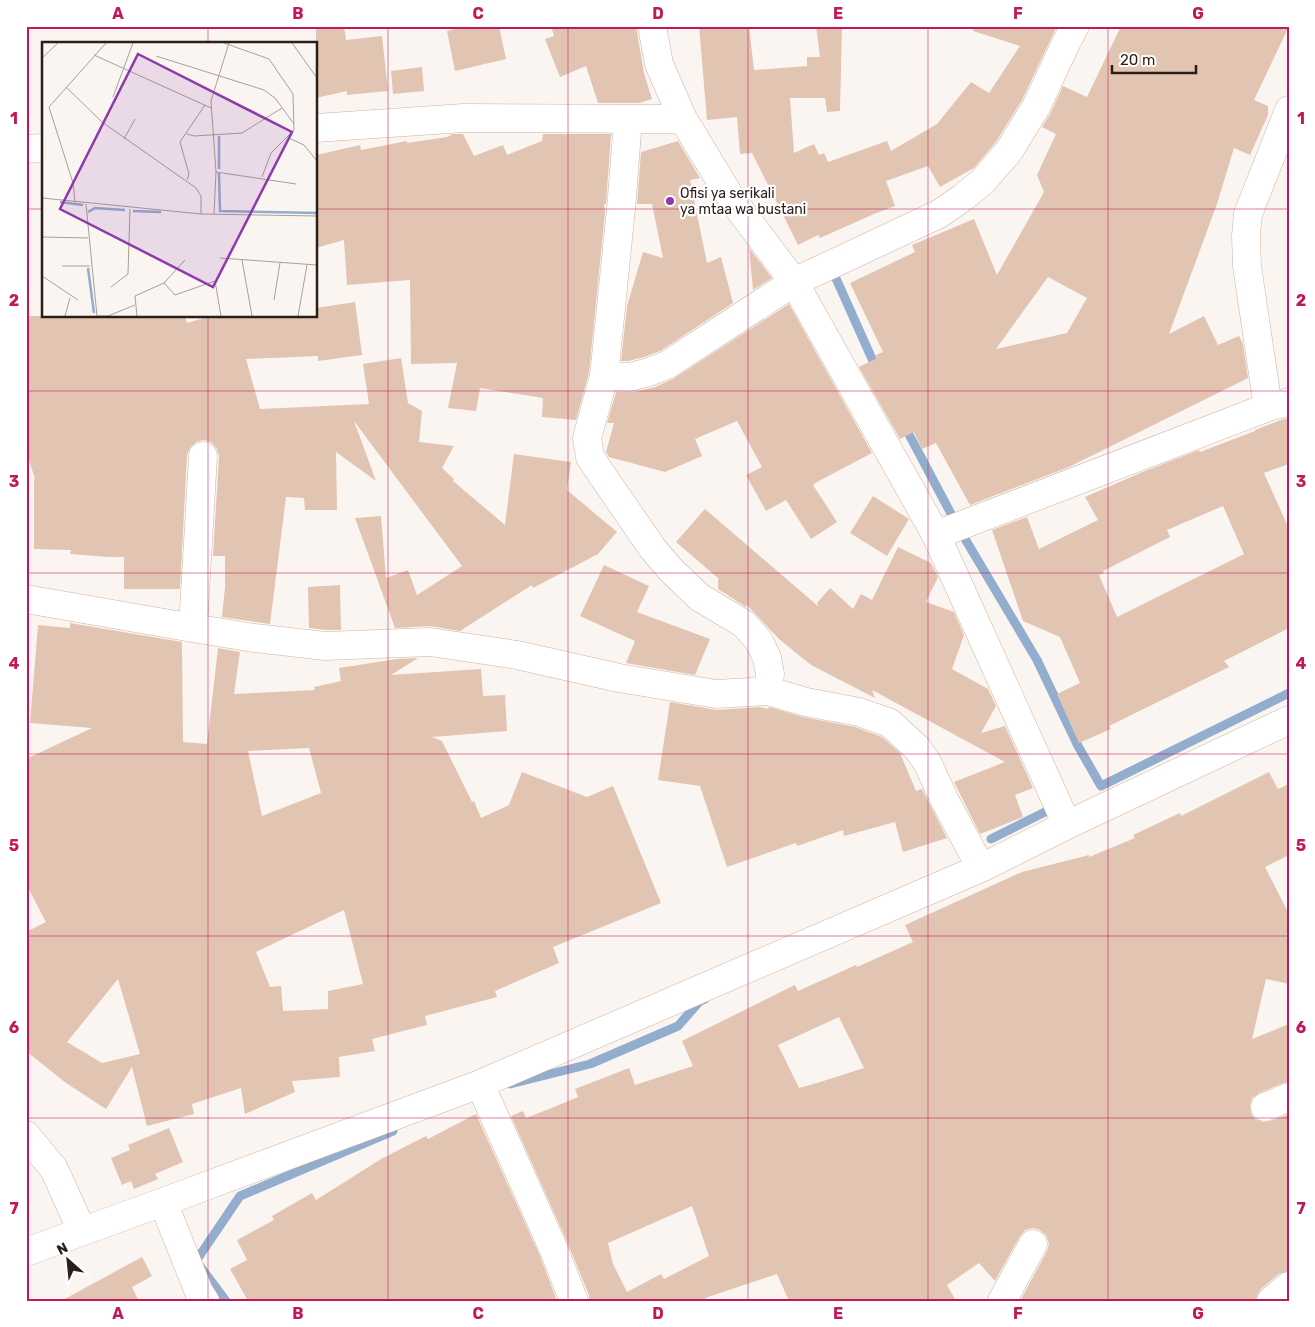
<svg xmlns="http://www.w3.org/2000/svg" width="1315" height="1327" viewBox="0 0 1315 1327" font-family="Rubik,sans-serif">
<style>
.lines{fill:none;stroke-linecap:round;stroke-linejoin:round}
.stream{stroke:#92adcd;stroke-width:9}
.building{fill:#e2c4b2;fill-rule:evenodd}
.minor-casing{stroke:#cfb29f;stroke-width:29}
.minor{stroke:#fff;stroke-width:28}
.grid{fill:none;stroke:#c2185b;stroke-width:1;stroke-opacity:0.55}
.poi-dot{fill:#8d3baa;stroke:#fff;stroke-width:2}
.labels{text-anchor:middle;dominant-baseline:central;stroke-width:4.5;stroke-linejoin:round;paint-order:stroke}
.poi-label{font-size:14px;fill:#2a1f18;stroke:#fff;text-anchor:start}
.inset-river{fill:none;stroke:#92adcd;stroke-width:2.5}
.inset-road{fill:none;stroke:#a79f9a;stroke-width:1}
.view{fill:#8d3baa;fill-opacity:0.15;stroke:#8d3baa;stroke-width:2.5}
.inset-edge{fill:none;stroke:#2a1f18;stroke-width:2.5}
.neatline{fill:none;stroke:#c2185b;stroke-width:2}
.grid-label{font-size:16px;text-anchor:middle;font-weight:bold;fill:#c2185b}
</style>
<rect width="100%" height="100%" fill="#fbf5f1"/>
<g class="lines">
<!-- stream -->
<path class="stream" d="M 840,270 L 834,274 L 877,370
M 904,425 L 958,527 L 1037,660 L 1078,746 L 1101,786 L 1289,693
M 991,839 L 1049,810
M 510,1084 L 590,1064 L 678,1026 L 700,1001 L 705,999
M 226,1301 L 196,1261 L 240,1196 L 393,1131"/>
</g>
<!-- building -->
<path class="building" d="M 316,26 L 344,26 L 346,40 L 382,36 L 388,91 L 347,95 L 347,91 L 316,98 Z
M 466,26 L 499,26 L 506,59 L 455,71 L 447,31 Z
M 551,26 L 636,26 L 644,73 L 652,99 L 639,103 L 598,103 L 586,66 L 560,77 L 545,39 L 554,36 Z
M 699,26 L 749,26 L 754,70 L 807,66 L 807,57 L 820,57 L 816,26 L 842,26 L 840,111 L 827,112 L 825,98 L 790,98 L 794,153 L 814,144 L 819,155 L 824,153 L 828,162 L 887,141 L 891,151 L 937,124 L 971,82 L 989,93 L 1020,46 L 973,31 L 974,26 L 1057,26 L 1022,100 L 996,142 L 974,168 L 940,187 L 928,166 L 886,181 L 895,206 L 874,214 L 820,238 L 818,235 L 798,245 L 752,153 L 740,154 L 737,117 L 707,120 Z
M 1121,26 L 1289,26 L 1254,100 L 1268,106 L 1268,115 L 1250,155 L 1234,148 L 1217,204 L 1169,334 L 1204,316 L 1218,345 L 1239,336 L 1243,344 L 1248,378 L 1069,467 L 970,505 L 936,443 L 922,449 L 914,432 L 900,439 L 859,367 L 877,358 L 876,355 L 883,352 L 850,283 L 915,252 L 912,245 L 974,219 L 997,275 L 1044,192 L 1037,175 L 1056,134 L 1042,127 L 1050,114 L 1063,86 L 1087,97 ZM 1048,277 L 1087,298 L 1067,333 L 996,349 Z
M 422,67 L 424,91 L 393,94 L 391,71 Z
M 453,134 L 463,134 L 474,156 L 503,145 L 507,155 L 542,141 L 543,134 L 611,134 L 606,204 L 604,204 L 605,213 L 589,373 L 576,420 L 542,417 L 543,398 L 480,388 L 476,411 L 448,408 L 457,363 L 411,364 L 410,280 L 347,285 L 344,240 L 316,248 L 316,155 L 360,145 L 361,150 L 407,141 L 407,143 L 447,137 Z
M 678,141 L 700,178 L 690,180 L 707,263 L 721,257 L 733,303 L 660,351 L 644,357 L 628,361 L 621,361 L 627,306 L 643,252 L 663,258 L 652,204 L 637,204 L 641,152 Z
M 749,248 L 772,278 L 753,290 Z
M 355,302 L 362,355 L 318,361 L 318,356 L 246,359 L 260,409 L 369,404 L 363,364 L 401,358 L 408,403 L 422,411 L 419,442 L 454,446 L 442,468 L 454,479 L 453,481 L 505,525 L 514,454 L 571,462 L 567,490 L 617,532 L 598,554 L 533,588 L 532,585 L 460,631 L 430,626 L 395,628 L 355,518 L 381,516 L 386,578 L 408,570 L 417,595 L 462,566 L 354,421 L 376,481 L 336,452 L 337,510 L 305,510 L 304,498 L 286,497 L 270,624 L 222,617 L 225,587 L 225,556 L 213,556 L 219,456 L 217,449 L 212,443 L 204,440 L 196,442 L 190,448 L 187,455 L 180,589 L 124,589 L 124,557 L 108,557 L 70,554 L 71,550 L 34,549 L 34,479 L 35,479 L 26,451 L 26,316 L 185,316 L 187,323 L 211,316 L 316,316 L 316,308 Z
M 789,304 L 872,453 L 817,482 L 813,485 L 837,522 L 811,539 L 786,500 L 766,511 L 746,475 L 762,467 L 737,421 L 695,439 L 702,456 L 665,472 L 609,457 L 606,452 L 614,423 L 607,423 L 616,392 L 634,392 L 655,387 L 673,379 Z
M 1289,418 L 1289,464 L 1264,473 L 1289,529 L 1289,628 L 1224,661 L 1229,667 L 1109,726 L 1111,729 L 1079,743 L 1057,694 L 1080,683 L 1060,637 L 1023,621 L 992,530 L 1027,517 L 1039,549 L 1098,520 L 1085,497 L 1145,471 L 1199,450 L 1200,452 L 1255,431 L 1255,430 L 1281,420 ZM 1223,506 L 1244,554 L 1117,617 L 1099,575 L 1104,573 L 1103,571 L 1170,537 L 1167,530 Z
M 873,496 L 909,519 L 887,556 L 850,533 Z
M 705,509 L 819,607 L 817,603 L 830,588 L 853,609 L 861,594 L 872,600 L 898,547 L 931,563 L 938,577 L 926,602 L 954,612 L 964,635 L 952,669 L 988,689 L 996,706 L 981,733 L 1005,726 L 1033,788 L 1015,795 L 1023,817 L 980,834 L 954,782 L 1005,762 L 872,690 L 875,698 L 811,665 L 779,639 L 747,605 L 746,607 L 718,589 L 718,580 L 719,579 L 676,542 Z
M 604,565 L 649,586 L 637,612 L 710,639 L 695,675 L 626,663 L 635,641 L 580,616 Z
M 340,585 L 341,630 L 326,630 L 309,628 L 308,587 Z
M 70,623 L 182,642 L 183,742 L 207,744 L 218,648 L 240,652 L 234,694 L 315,690 L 314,687 L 341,681 L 339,668 L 397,659 L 418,658 L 391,675 L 481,669 L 483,696 L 505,695 L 507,731 L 432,737 L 442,741 L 472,802 L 474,801 L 481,818 L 509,805 L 522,772 L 587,797 L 613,786 L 661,903 L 553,947 L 559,963 L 495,991 L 497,997 L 425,1016 L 427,1025 L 372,1039 L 375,1051 L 339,1057 L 340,1077 L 292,1081 L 295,1092 L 245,1114 L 241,1088 L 192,1104 L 194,1114 L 147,1126 L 132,1067 L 106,1109 L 66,1083 L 26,1051 L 26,932 L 46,922 L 26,884 L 26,759 L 92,728 L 30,723 L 38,625 L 70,628 ZM 309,748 L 321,793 L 262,816 L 248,751 ZM 344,910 L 363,984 L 328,991 L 328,1009 L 283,1011 L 281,986 L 270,987 L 256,952 ZM 118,979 L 140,1054 L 102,1063 L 67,1042 Z
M 670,702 L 717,710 L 760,707 L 768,709 L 769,707 L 803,717 L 855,727 L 882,737 L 900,753 L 916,791 L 922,789 L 947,838 L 903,852 L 895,822 L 844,836 L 843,830 L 797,846 L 796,843 L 727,867 L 700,786 L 658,780 Z
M 1269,772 L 1278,789 L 1289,784 L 1289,855 L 1265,867 L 1289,914 L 1289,984 L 1266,979 L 1252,1039 L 1289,1024 L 1289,1082 L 1283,1083 L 1259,1093 L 1252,1098 L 1250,1105 L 1251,1113 L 1255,1119 L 1263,1122 L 1271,1121 L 1289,1114 L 1289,1271 L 1279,1274 L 1261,1289 L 1257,1295 L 1256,1301 L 1020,1301 L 1047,1251 L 1049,1244 L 1046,1235 L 1040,1230 L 1033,1228 L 1025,1230 L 1020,1236 L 995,1281 L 979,1263 L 947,1285 L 956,1301 L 789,1301 L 777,1274 L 708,1297 L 702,1301 L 589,1301 L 589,1295 L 568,1244 L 511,1116 L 523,1111 L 526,1118 L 554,1107 L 578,1097 L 575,1089 L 629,1068 L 635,1085 L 693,1066 L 682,1041 L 795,985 L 798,991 L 856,965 L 857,967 L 913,942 L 905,925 L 1022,872 L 1089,855 L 1089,857 L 1135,838 L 1133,835 L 1180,813 L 1181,816 ZM 839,1017 L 864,1068 L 817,1083 L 799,1088 L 778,1045 ZM 692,1206 L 709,1256 L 664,1279 L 661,1274 L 627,1292 L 613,1264 L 608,1243 Z
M 476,1114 L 540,1256 L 557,1301 L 248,1301 L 230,1269 L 247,1260 L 237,1240 L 274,1220 L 272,1216 L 312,1193 L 316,1200 L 381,1159 L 426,1136 L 428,1139 Z
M 169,1128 L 183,1162 L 155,1174 L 158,1179 L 134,1189 L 131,1181 L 122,1185 L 111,1158 L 130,1150 L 128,1145 Z
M 142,1257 L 152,1276 L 132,1287 L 139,1301 L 61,1301 Z"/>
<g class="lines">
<!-- minor casing -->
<g class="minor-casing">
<path id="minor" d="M 652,26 L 659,64 L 683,119 L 731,198 L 794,282 L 936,535 L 1067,825
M 628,120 L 621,209 L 604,376 L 587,438 L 590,457 L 600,472 L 653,549 L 670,569 L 699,597 L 744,624 L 759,641 L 767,658 L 770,674 L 768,691
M 316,128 L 464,118 L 683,119
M 26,149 L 44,148
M 604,376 L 630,377 L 649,372 L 667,365 L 794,282 L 939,214 L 962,198 L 982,182 L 1009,151 L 1036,107 L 1066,43 L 1075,26
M 1268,407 L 1247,266 L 1246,236 L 1248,214 L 1289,110
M 936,535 L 1268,407 L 1289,402
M 26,599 L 193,628 L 254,638 L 325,646 L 430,642 L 517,655 L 619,678 L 716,694 L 768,691 L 806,702 L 859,712 L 890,723 L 918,749 L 928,764 L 944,799 L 981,868
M 193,628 L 203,456
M 480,1084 L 554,1250 L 574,1301
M 1265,1107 L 1289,1097
M 26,1135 L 54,1169 L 82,1231
M 163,1202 L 199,1292 L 205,1301
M 26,1252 L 163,1202 L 480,1084 L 981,868 L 1067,825 L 1289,720
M 1002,1301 L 1033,1244
M 1271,1301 L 1289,1286"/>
</g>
<!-- minor -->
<use href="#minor" class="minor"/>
</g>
<!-- grid -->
<path class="grid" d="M 208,26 L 208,44M 388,26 L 388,1301M 568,26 L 568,1301M 748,26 L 748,1301M 928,26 L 928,1301M 1108,26 L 1108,1301M 26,209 L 44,209M 316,209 L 1289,209M 208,316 L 208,1301M 26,391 L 1289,391M 26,573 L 1289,573M 26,754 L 1289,754M 26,936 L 1289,936M 26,1118 L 1289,1118"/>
<!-- markers -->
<circle class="poi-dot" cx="670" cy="201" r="5"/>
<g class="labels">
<!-- poi labels -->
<g class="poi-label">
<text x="680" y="193">Ofisi ya serikali<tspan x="680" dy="16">ya mtaa wa bustani</tspan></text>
</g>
</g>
<!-- overview -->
<g transform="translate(42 42)">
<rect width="275" height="275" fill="#fbf5f1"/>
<path class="inset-river" d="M 177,127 L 177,94M 177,131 L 178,169 L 275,171M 18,160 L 41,163M 91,169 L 119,170M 46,170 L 53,166 L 83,168M 46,226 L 52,271"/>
<path class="inset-road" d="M 182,1 L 227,17 L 251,52 L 252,88 L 229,111 L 220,135M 250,1 L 275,36M 52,13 L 169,66M 114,14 L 222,48 L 233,56 L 252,82M 0,16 L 16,1M 24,45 L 60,80 L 154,146 L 159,154 L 159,172M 71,55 L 91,1M 145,92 L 152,94 L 200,91 L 240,66M 247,96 L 262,103 L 275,119M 82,97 L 93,77M 174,130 L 254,142M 145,138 L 147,132 L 138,100 L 163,63M 0,156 L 159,172 L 275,174M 33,160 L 31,141 L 7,65 L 64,1M 44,162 L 55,274 L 67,274M 172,172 L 174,130 L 169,59 L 187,1M 0,195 L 46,196M 178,216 L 275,223M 200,218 L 210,274M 20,224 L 48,224M 0,234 L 36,258M 122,241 L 133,253 L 173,239 L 179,274M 69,245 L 86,232 L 88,167M 232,258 L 238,221M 23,274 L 28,256M 66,274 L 93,263M 95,274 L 93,254 L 122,241 L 143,218M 256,274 L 265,223"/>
<path class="view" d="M 96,12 L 250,90 L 171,245 L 18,167 Z"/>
<rect width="275" height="275" class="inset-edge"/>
</g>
<!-- border -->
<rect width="1315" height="1327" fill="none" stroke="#ffffff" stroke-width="55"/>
<!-- north arrow -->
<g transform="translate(68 1260) rotate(333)" stroke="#ffffff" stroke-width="4" paint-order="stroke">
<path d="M0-4L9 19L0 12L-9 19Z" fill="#2a1f18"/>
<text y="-8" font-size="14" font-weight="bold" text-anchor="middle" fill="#2a1f18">N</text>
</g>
<!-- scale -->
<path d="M1112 65v8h84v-8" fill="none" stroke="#2a1f18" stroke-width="2.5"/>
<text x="1120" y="65" font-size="15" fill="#2a1f18" stroke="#ffffff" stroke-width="4" paint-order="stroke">20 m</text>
<rect x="28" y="28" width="1260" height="1272" class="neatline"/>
<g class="grid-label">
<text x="118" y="19">A</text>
<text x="298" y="19">B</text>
<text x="478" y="19">C</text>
<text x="658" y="19">D</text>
<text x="838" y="19">E</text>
<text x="1018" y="19">F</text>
<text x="1198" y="19">G</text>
<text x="14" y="124">1</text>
<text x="1301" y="124">1</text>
<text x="14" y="306">2</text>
<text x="1301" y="306">2</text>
<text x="14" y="487">3</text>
<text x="1301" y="487">3</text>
<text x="14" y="669">4</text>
<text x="1301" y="669">4</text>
<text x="14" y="851">5</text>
<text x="1301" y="851">5</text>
<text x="14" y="1033">6</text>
<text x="1301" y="1033">6</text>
<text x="14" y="1214">7</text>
<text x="1301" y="1214">7</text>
<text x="118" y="1319">A</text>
<text x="298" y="1319">B</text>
<text x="478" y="1319">C</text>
<text x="658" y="1319">D</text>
<text x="838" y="1319">E</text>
<text x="1018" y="1319">F</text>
<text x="1198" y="1319">G</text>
</g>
</svg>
